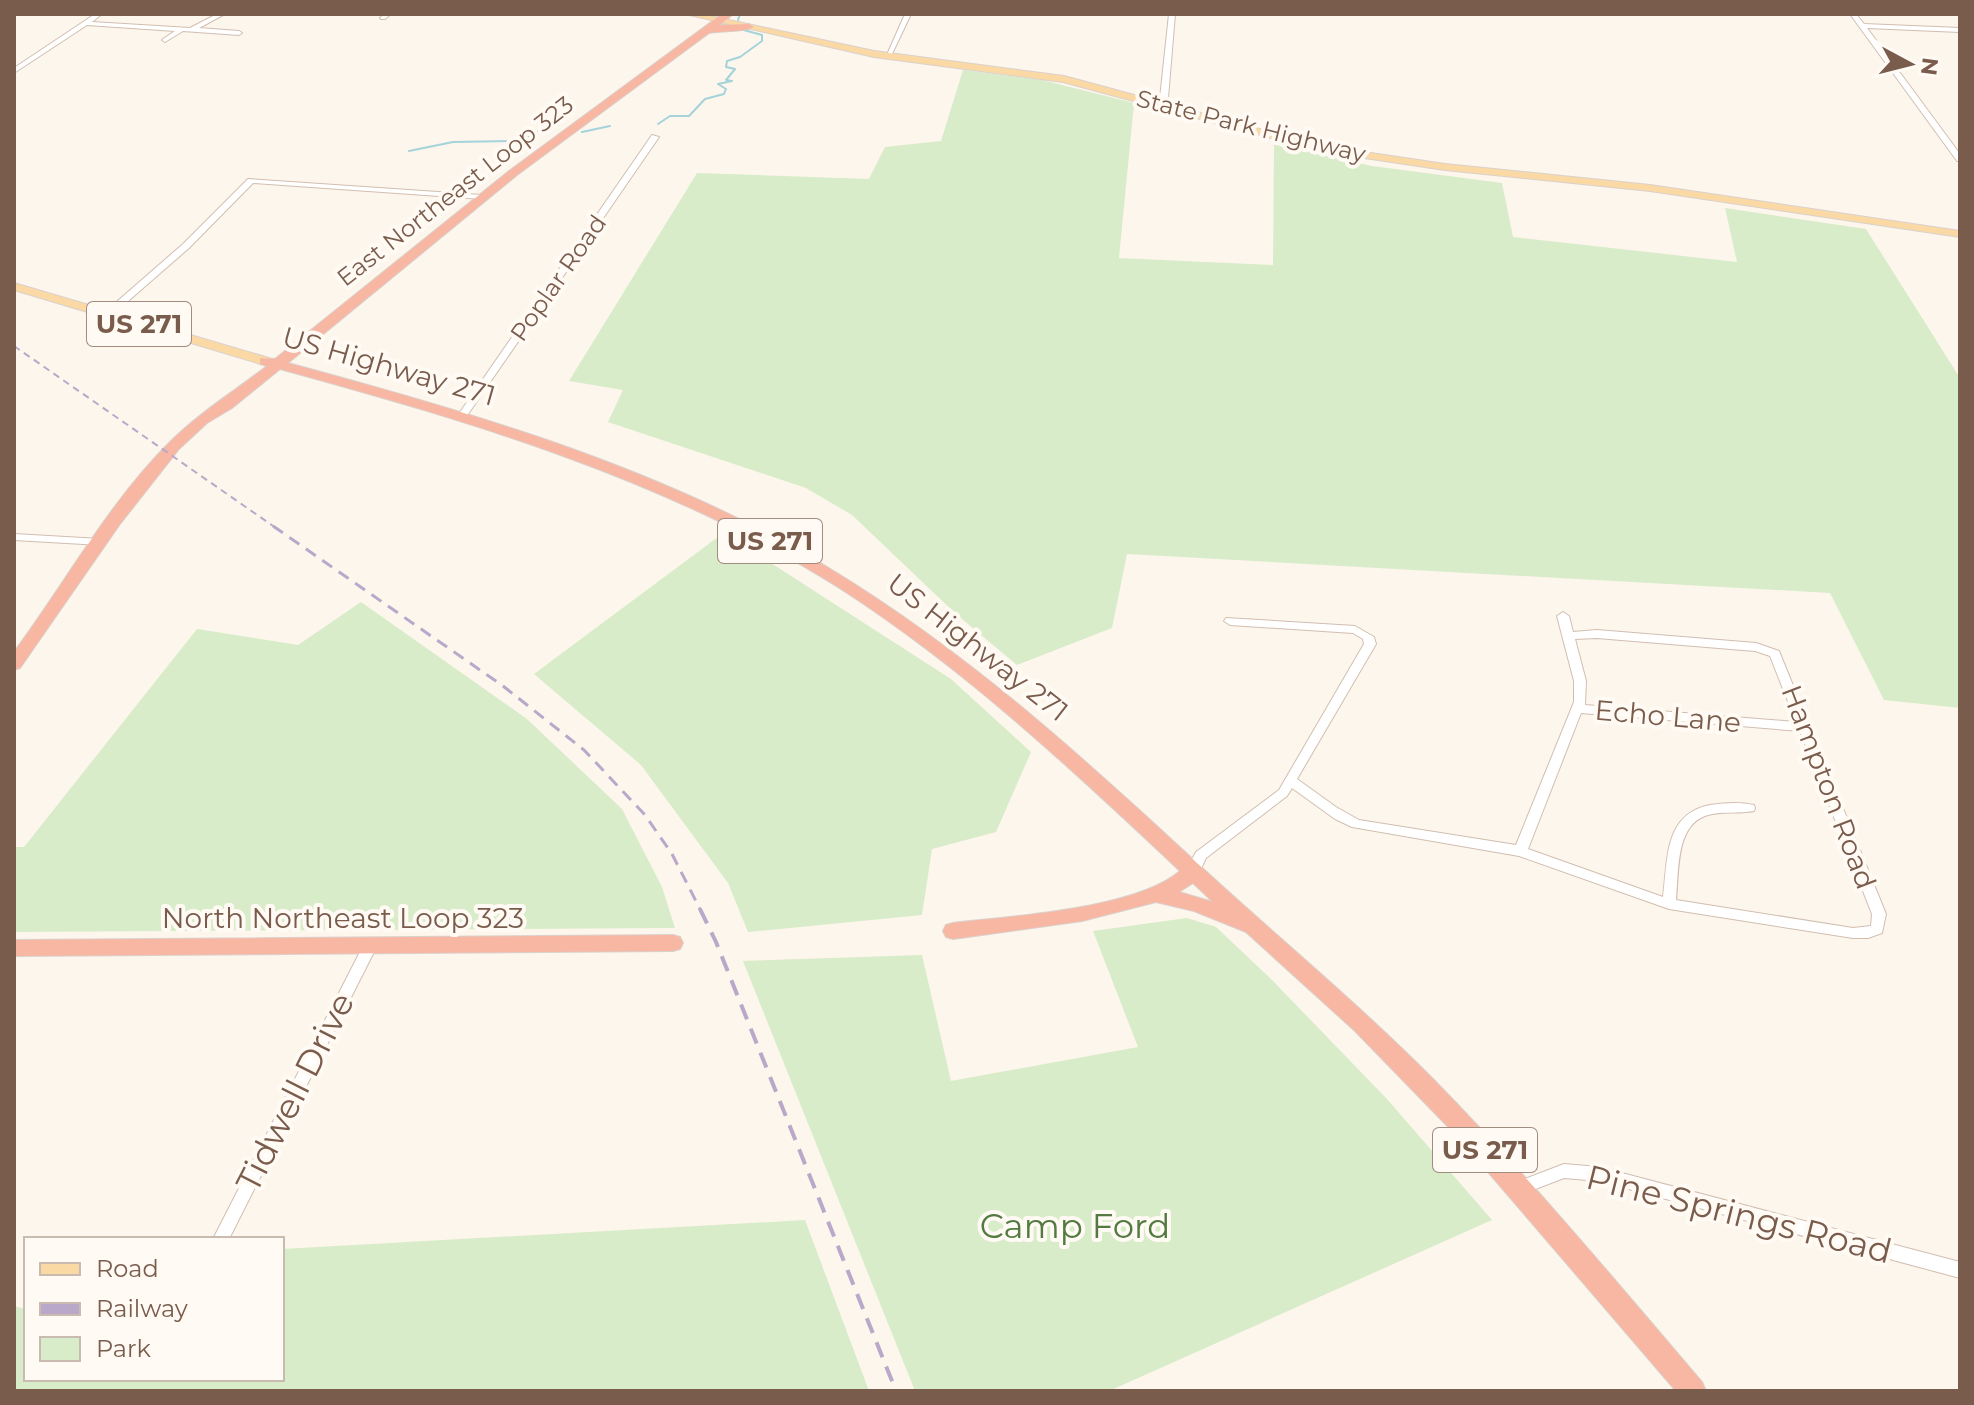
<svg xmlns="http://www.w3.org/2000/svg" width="1974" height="1405" viewBox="0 0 1974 1405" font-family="Montserrat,sans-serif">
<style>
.green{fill:#d8ecc9}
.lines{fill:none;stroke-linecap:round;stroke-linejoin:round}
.stream{stroke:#a5d3da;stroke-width:2}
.minor-casing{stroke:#d1beb0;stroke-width:2}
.major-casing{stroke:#dad1cd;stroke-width:2}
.highway-casing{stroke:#dad1cd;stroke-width:2}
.minor{fill:#fff;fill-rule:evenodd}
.major{fill:#fbd9a5;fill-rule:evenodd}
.highway{fill:#f7b7a3;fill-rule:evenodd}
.rail-far2{stroke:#b9a8c9;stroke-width:2;stroke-dasharray:7 5;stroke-linecap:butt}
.rail-far1{stroke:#b9a8c9;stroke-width:3;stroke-dasharray:12 8;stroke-linecap:butt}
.rail{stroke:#b9a8c9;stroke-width:4;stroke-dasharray:16 10;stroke-linecap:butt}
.labels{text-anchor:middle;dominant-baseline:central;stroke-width:8;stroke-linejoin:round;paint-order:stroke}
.far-street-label{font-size:24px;fill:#7a5c4d;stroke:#fffaf3}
.shield{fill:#fffaf3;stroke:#a28b7f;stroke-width:2}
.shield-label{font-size:26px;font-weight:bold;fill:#7a5c4d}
.street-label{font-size:28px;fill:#7a5c4d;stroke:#fffaf3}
.near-street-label{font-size:34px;fill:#7a5c4d;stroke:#fffaf3}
.near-park-label{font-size:34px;fill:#537a41;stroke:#fffaf3}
</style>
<rect width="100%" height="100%" fill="#fdf6ec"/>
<!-- green -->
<path class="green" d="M 963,70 L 1042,80 L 1134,103 L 1119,258 L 1273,265 L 1274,144 L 1372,166 L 1502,183 L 1513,237 L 1737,262 L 1725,208 L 1866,229 L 1960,378 L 1960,708 L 1884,700 L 1830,593 L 1127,554 L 1112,628 L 1017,665 L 956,614 L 852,515 L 806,488 L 608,422 L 623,390 L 569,381 L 697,173 L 869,179 L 885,147 L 941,141 Z
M 718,537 L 760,556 L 951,679 L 1031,752 L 996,832 L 932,849 L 922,915 L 748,932 L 728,883 L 641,765 L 534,674 Z
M 361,602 L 527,719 L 622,809 L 662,887 L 675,928 L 14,932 L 14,847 L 24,847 L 197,629 L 298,645 Z
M 1187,918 L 1216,927 L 1270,978 L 1387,1099 L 1492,1220 L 1109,1391 L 915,1391 L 743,961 L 922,955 L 951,1081 L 1138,1047 L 1093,931 Z
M 805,1220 L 869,1391 L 14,1391 L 14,1306 L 26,1309 L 26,1379 L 282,1379 L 282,1249 Z"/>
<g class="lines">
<!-- stream -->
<path class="stream" d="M 738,20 L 740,14
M 658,124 L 670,116 L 689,116 L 705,99 L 724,94 L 726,89 L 718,84 L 732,81 L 726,80 L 735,69 L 726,67 L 727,61 L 740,57 L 762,41 L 762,35 L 740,29
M 582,132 L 610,126
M 528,137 L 546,127
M 409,151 L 453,142 L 515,141"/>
<!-- minor casing -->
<g class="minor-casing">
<path id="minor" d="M 95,14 L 102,14 L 92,22 L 190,28 L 217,14 L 225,14 L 199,28 L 239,31 L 242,33 L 239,35 L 183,31 L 165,42 L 162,40 L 163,39 L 175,31 L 87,25 L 14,73 L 14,68 Z
M 384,14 L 391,14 L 385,19 L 381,19 L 380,18 Z
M 905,14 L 911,14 L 891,56 L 886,57 Z
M 1169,14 L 1175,14 L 1168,98 L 1159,106 L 1155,104 L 1160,98 Z
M 1850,14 L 1856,14 L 1864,24 L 1960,28 L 1960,32 L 1867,28 L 1960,154 L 1960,161 L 1957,161 Z
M 652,135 L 659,137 L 464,420 L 458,420 L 456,418 Z
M 248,179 L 482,195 L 486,197 L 482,199 L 253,183 L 189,248 L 111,316 L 105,316 L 105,312 L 183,244 Z
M 14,534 L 101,539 L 106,542 L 101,545 L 14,540 Z
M 1563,612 L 1569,616 L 1573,632 L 1597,630 L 1756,643 L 1779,651 L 1886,914 L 1882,933 L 1868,938 L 1853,938 L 1669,909 L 1519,856 L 1352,827 L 1335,819 L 1292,788 L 1287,796 L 1206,858 L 1198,875 L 1188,875 L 1186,871 L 1196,852 L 1279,790 L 1364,644 L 1363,639 L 1353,633 L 1230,625 L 1224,621 L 1226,618 L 1355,626 L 1374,637 L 1376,644 L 1297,779 L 1336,807 L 1359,820 L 1516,845 L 1574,702 L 1574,681 L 1557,616 ZM 1597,638 L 1755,651 L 1770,656 L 1796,722 L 1585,705 L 1586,681 L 1575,639 ZM 1581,713 L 1800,731 L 1872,914 L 1871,926 L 1853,928 L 1676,900 C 1679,872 1675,824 1708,815 C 1723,811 1739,814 1754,811 L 1755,808 L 1754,805 C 1740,802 1724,803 1710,805 C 1664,814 1668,859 1663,897 L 1528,849 Z
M 370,941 L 375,942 L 377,946 L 229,1239 L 213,1239 L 363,946 L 365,942 Z
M 1564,1164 L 1599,1167 L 1960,1262 L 1960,1278 L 1599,1181 L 1564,1178 L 1520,1195 L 1514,1193 L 1512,1188 L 1514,1183 Z"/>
</g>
<!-- major casing -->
<g class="major-casing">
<path id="major" d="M 685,14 L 701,14 L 874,51 L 1064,76 L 1286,136 L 1351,150 L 1445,164 L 1650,185 L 1960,231 L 1960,237 L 1650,191 L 1445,170 L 1351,156 L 1281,141 L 1063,82 L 874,57 Z
M 14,283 L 269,358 L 271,361 L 269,364 L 261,364 L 14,290 Z"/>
</g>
<!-- highway casing -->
<g class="highway-casing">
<path id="highway" d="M 722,14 L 733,14 L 720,25 L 749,24 L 754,27 C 745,32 721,31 709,33 L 517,175 L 288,363 C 462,410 640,461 798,550 C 947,634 1073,748 1198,864 C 1277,937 1360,1005 1435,1081 C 1529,1177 1615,1280 1702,1382 L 1706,1391 L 1676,1391 L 1458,1137 L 1355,1031 L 1246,932 L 1194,911 L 1156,902 L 1082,921 L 953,939 L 946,937 L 943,931 L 946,925 L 953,923 C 1012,916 1136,909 1180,871 C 1073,770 965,669 841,589 C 670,480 473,422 280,369 L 232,408 L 207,423 L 179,449 L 120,524 L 20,668 L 14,670 L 14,652 C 66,582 109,502 171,441 C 200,412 235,391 267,366 L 260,364 L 260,358 L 275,359 L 509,171 ZM 1193,883 L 1213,902 L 1179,892 Z
M 673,935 L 680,937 L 683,943 L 680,949 L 673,951 L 14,956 L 14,940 Z"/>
</g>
<!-- minor -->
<use href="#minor" class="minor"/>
<!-- major -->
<use href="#major" class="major"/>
<!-- highway -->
<use href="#highway" class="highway"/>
<!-- rail-far2 -->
<path class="rail-far2" d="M 14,346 L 276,528"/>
<!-- rail-far1 -->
<path class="rail-far1" d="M 273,526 L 503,686 L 584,750 L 645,815 L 672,854 L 701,911"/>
<!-- rail -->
<path class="rail" d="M 700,909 L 716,942 L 896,1391"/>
</g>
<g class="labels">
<!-- far-street labels -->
<g class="far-street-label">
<text transform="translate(1251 126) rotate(14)">State Park Highway</text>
<text transform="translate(455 191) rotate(-38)">East Northeast Loop 323</text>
<text transform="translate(558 278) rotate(-55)">Poplar Road</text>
</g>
<!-- shield labels -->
<g class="shield">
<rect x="87" y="302" width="104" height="44" rx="6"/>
<rect x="718" y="519" width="104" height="44" rx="6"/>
<rect x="1433" y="1128" width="104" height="44" rx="6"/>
</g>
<g class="shield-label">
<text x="139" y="324">US 271</text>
<text x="770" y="541">US 271</text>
<text x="1485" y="1150">US 271</text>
</g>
<!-- street labels -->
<g class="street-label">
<text transform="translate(389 366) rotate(16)">US Highway 271</text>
<text transform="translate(978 647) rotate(38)">US Highway 271</text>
<text transform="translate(1668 716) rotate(5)">Echo Lane</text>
<text transform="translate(1829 787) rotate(69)">Hampton Road</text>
<text x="343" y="918">North Northeast Loop 323</text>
</g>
<!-- near-street labels -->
<g class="near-street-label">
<text transform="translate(295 1092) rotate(-63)">Tidwell Drive</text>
<text transform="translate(1739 1214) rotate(14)">Pine Springs Road</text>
</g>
<!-- near-park labels -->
<g class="near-park-label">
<text x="1075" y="1226">Camp Ford</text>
</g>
</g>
<!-- border -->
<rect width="1974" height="1405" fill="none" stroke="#7a5c4d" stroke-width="32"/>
<!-- legend -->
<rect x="24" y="1237" width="260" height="144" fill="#fffaf3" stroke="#cabbb1" stroke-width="2"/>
<rect x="40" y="1263" width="40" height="12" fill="#fbd9a5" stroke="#cabbb1" stroke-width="2"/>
<text x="96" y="1277" font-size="24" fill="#7a5c4d">Road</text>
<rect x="40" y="1303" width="40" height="12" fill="#b9a8c9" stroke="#cabbb1" stroke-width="2"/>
<text x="96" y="1317" font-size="24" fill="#7a5c4d">Railway</text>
<rect x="40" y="1337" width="40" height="24" fill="#d8ecc9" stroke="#cabbb1" stroke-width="2"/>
<text x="96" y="1357" font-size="24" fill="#7a5c4d">Park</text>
<!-- north arrow -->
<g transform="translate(1910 64) rotate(97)" stroke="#fffaf3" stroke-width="6" paint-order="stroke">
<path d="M0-6L14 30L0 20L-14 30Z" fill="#7a5c4d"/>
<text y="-12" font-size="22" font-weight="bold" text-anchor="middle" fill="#7a5c4d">N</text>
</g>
</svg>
